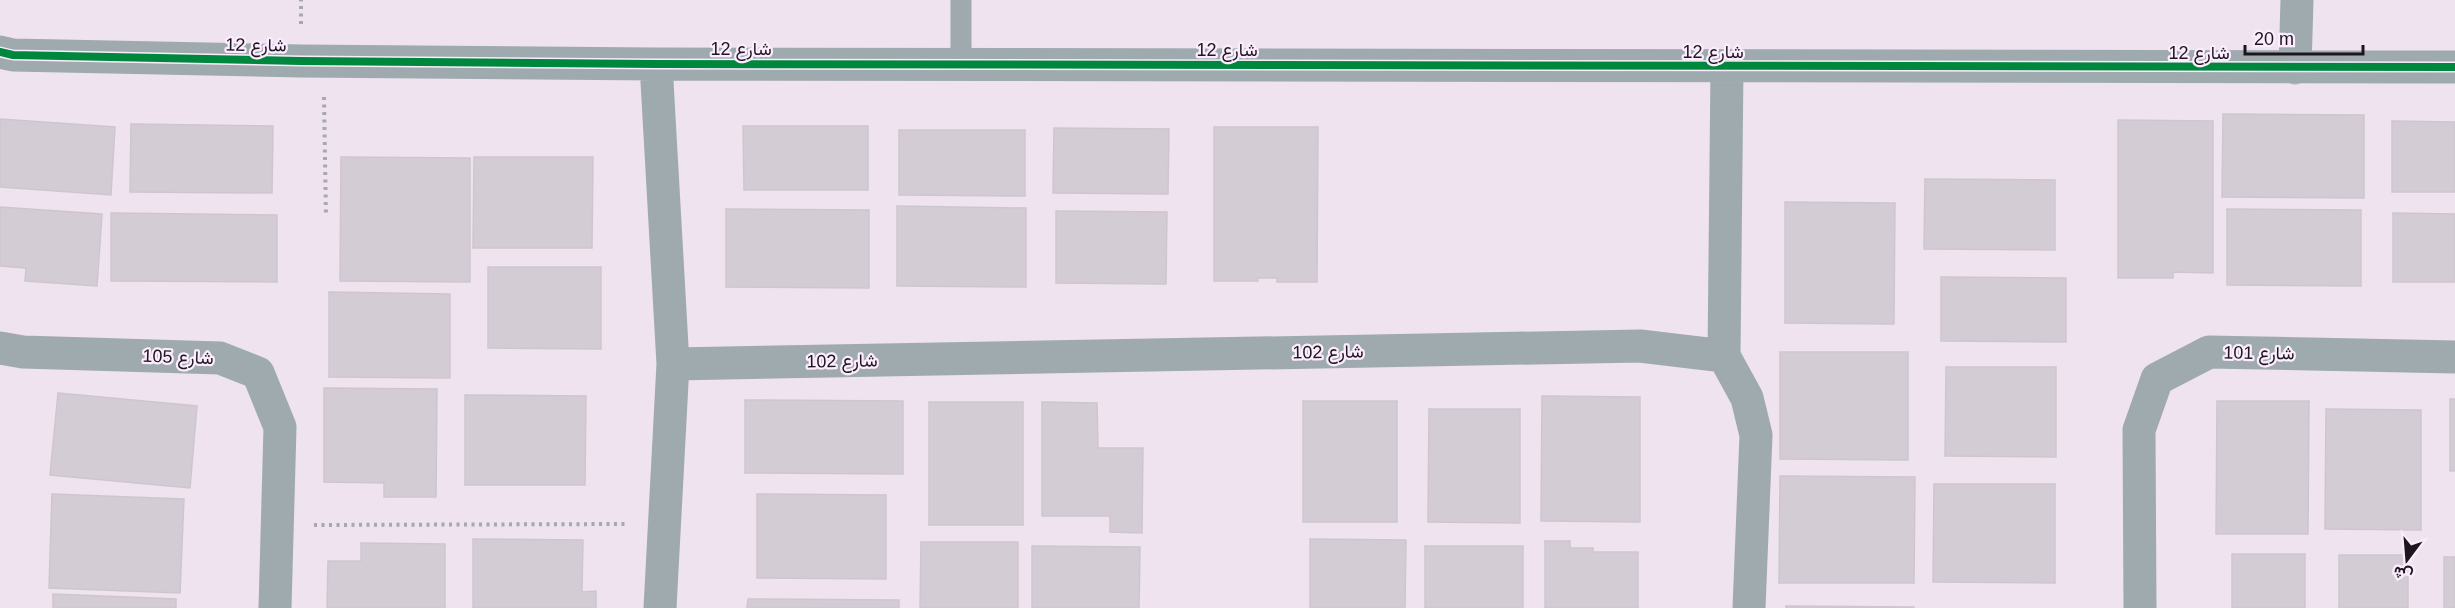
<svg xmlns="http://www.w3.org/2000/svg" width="2455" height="608" viewBox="0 0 2455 608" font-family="Helvetica,Vazirmatn,sans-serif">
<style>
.building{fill:#d4ccd5;stroke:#cec6cf;stroke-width:1.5}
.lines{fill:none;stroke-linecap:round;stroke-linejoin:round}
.path{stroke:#a7a9af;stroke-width:4;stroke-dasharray:3 4.5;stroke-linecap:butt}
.lane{stroke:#9eaaae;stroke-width:21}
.street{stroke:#9eaaae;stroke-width:33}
.cycleway-casing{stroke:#fcedfe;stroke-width:11}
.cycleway{stroke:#00873e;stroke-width:8}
.labels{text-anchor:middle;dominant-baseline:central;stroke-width:4.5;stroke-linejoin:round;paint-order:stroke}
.street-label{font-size:18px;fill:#1d161e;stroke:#fcedfe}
</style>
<rect width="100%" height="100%" fill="#eee3ef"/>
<!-- building -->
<path class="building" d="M 2223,114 L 2364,115 L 2364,198 L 2222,197 Z
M 0,119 L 115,127 L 111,195 L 0,187 Z
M 2118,120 L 2213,121 L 2213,273 L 2173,272 L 2173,278 L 2118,278 Z
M 2392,121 L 2455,122 L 2455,192 L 2392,192 Z
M 131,124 L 273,126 L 272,193 L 130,192 Z
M 743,126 L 868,126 L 868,190 L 744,190 Z
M 1214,127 L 1318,127 L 1317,282 L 1277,282 L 1277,278 L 1257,278 L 1258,281 L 1214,281 Z
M 1054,128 L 1169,129 L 1168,194 L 1053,193 Z
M 899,130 L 1025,130 L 1025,196 L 899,195 Z
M 341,157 L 470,158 L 470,282 L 340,281 Z
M 474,157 L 593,157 L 592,248 L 473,248 Z
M 1925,179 L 2055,180 L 2055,250 L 1924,249 Z
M 1785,202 L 1895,203 L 1894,324 L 1785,323 Z
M 897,206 L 1026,208 L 1026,287 L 897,286 Z
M 0,207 L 102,214 L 97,286 L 25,281 L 26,268 L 0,266 Z
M 726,209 L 869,210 L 869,288 L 726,287 Z
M 2227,209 L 2361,210 L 2361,286 L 2227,285 Z
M 1056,211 L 1167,212 L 1166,284 L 1056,283 Z
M 111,213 L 277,215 L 277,282 L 111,281 Z
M 2393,213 L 2455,214 L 2455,282 L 2393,282 Z
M 488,267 L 601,267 L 601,349 L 488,348 Z
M 1941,277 L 2066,278 L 2066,342 L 1941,341 Z
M 329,292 L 450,294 L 450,378 L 329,377 Z
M 1780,352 L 1908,352 L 1908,460 L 1780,459 Z
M 1946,367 L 2056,367 L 2056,457 L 1945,456 Z
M 324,388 L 437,389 L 436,497 L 384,497 L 384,483 L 324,482 Z
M 58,393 L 197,406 L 190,488 L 50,475 Z
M 465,395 L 586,396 L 585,485 L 465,485 Z
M 1542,396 L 1640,397 L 1640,522 L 1541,521 Z
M 2450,399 L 2455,399 L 2455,471 L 2450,471 Z
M 745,400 L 903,401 L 903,474 L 745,473 Z
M 1303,401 L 1397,401 L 1397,522 L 1303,522 Z
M 2217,401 L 2309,401 L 2308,534 L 2216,534 Z
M 929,402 L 1023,402 L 1023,525 L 929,525 Z
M 1042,402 L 1097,403 L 1098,448 L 1143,448 L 1142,533 L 1110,532 L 1110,516 L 1042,516 Z
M 1429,409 L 1520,409 L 1520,523 L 1428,522 Z
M 2326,409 L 2421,410 L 2421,530 L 2325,529 Z
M 1780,476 L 1915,477 L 1914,583 L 1779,583 Z
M 1934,484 L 2055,484 L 2055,583 L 1933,582 Z
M 52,494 L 184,499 L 180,593 L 49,588 Z
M 757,494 L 886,495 L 886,579 L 757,578 Z
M 473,539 L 583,540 L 582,592 L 596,591 L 596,608 L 473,608 Z
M 1310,539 L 1406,540 L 1405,608 L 1310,608 Z
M 1545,541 L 1570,541 L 1570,548 L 1593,548 L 1593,552 L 1638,552 L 1638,608 L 1545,608 Z
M 921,542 L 1018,542 L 1018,608 L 920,608 Z
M 361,543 L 445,544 L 445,608 L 327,608 L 328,561 L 361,561 Z
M 1032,546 L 1140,547 L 1139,608 L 1032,608 Z
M 1425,546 L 1523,546 L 1523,608 L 1425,608 Z
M 2232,554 L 2305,554 L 2305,608 L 2232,608 Z
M 2339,555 L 2408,555 L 2408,608 L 2339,608 Z
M 2444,557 L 2455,557 L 2455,608 L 2444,608 Z
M 53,594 L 176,599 L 176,608 L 53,608 Z
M 748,599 L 899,600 L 899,608 L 747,608 Z
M 1786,606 L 1914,607 L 1914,608 L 1786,608 Z"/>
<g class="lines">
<!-- path -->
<path class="path" d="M 301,24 L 301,0
M 324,97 L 326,217
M 314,525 L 628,524"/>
<!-- lane -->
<path class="lane" d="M 961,64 L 961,0"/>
<!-- street -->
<path class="street" d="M 0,52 L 13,55 L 301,61 L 656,64 L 2455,67
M 656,64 L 673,364 L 660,608
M 2295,68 L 2297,0
M 0,348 L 23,352 L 220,358 L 258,373 L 280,427 L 275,608
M 1724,356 L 1727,67
M 673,364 L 1640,346 L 1724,356 L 1747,398 L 1756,435 L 1749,608
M 2140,608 L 2139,430 L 2157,379 L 2209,352 L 2455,357"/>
<!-- cycleway casing -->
<g class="cycleway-casing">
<path id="cycleway" d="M 0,52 L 13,55 L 301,61 L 656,64 L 2455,67"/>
</g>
<!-- cycleway -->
<use href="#cycleway" class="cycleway"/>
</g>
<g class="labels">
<!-- street labels -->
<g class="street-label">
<text transform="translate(256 45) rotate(1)">شارع 12</text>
<text x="741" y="49">شارع 12</text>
<text x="1227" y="50">شارع 12</text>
<text x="1713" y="52">شارع 12</text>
<text x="2199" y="53">شارع 12</text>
<text transform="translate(1328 352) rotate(-1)">شارع 102</text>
<text transform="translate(2259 353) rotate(1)">شارع 101</text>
<text transform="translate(178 357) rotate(2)">شارع 105</text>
<text transform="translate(842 361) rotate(-1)">شارع 102</text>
</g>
</g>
<!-- north arrow -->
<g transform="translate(2407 560) rotate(196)" stroke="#fcedfe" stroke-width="4.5" paint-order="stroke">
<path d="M0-4.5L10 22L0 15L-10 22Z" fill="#1d161e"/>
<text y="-9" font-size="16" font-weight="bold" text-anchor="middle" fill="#1d161e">ش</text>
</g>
<!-- scale -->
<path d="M2245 45v9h118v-9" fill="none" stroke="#1d161e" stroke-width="3"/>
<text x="2254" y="45" font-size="18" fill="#1d161e" stroke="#fcedfe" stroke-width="4.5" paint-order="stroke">20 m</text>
</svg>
